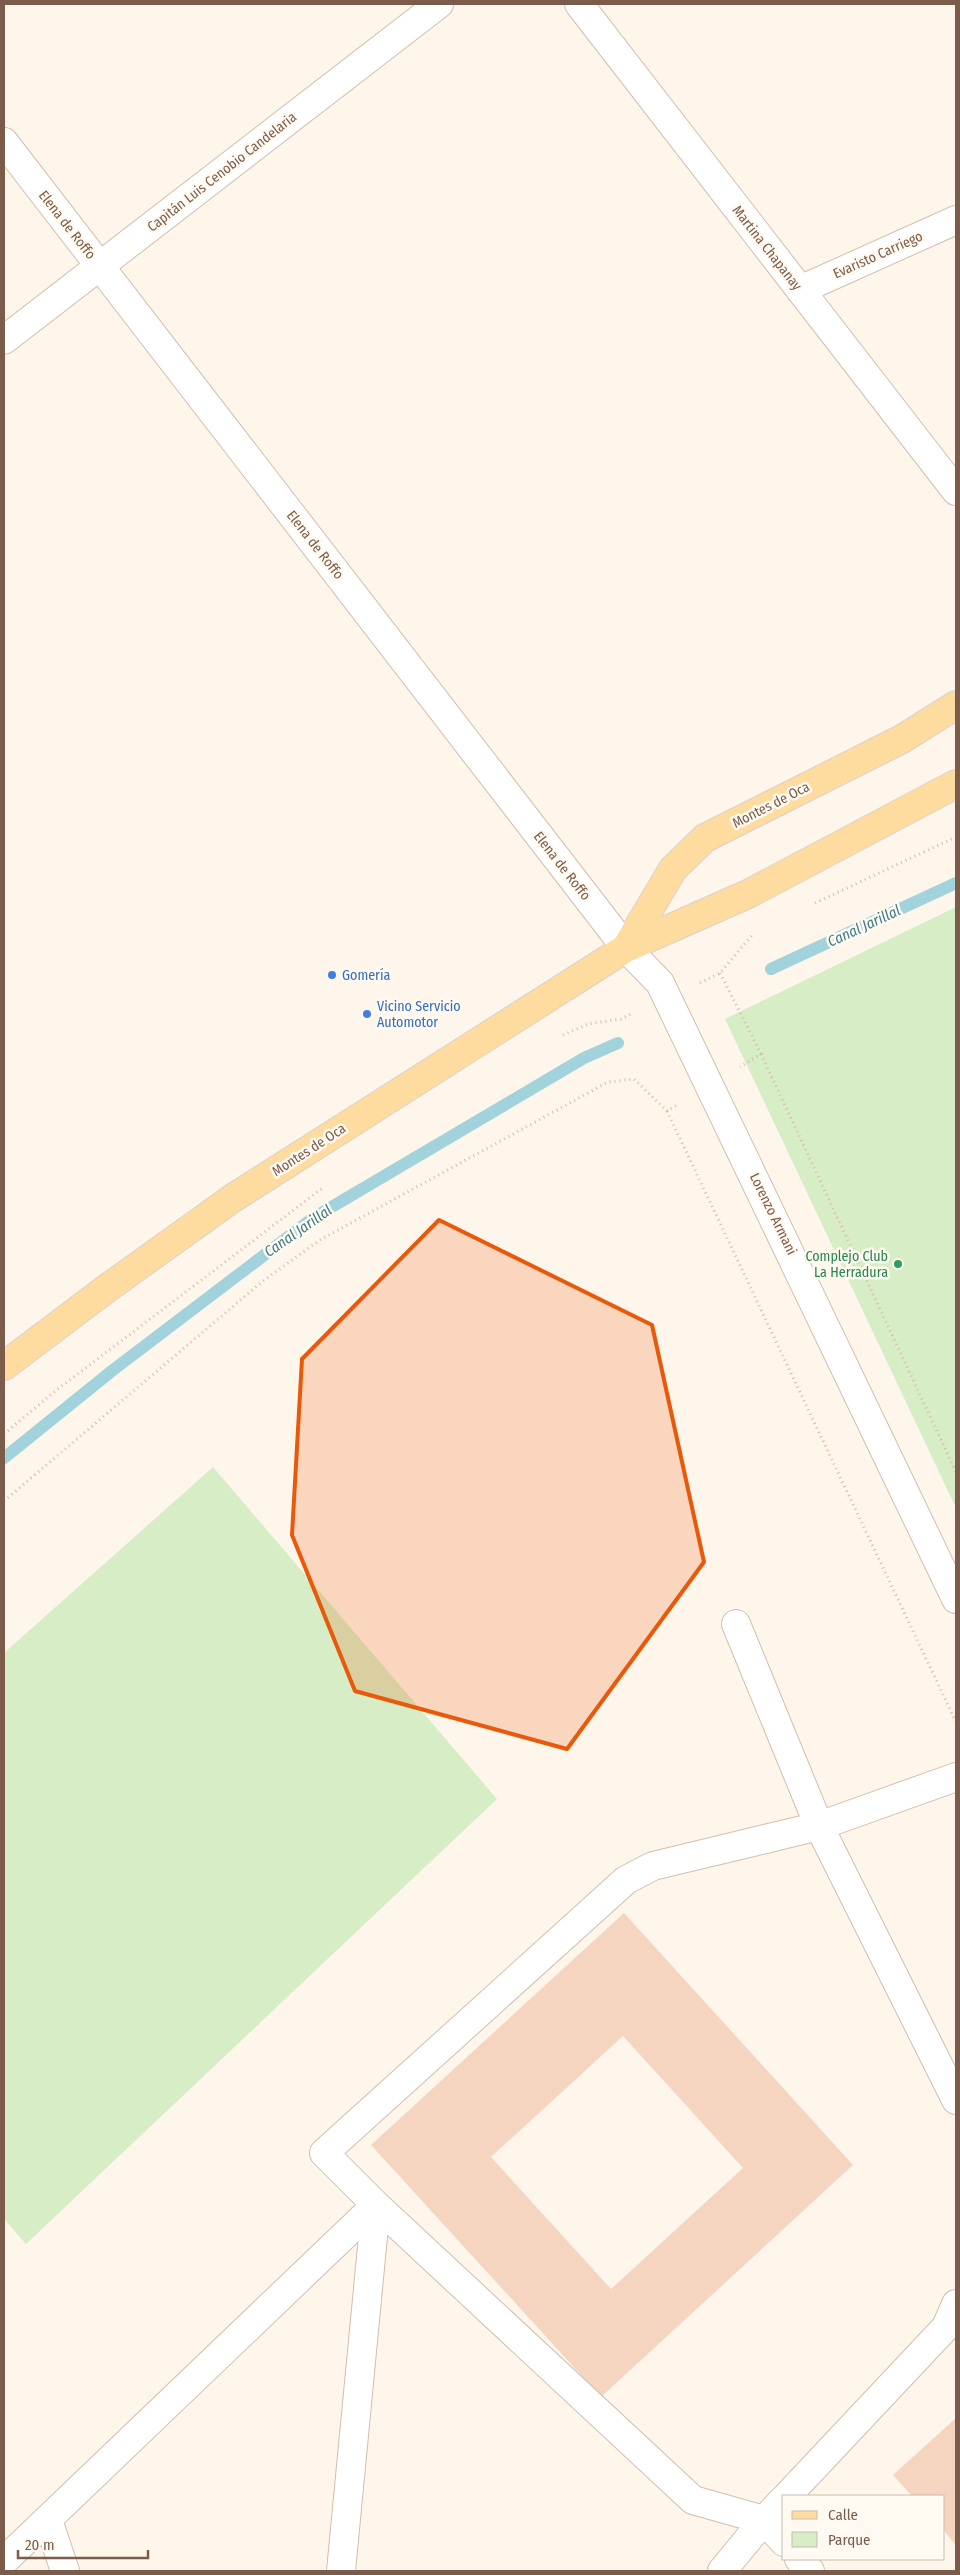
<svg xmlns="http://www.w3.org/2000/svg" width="960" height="2575" viewBox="0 0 960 2575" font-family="'Fira Sans Condensed',sans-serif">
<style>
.green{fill:#d6edc6}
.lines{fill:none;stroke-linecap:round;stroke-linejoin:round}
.stream{stroke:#a2d2dc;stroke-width:12}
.building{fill:#f5d5c0;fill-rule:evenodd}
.minor-casing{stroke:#d2beae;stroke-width:30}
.major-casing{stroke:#dad1cd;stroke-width:30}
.path{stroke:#dbb8a2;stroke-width:3;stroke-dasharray:1 4;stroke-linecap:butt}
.minor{stroke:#fff;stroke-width:28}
.major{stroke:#fedca0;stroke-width:28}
.marked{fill:#e8590c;fill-opacity:0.2;stroke:#e8590c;stroke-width:4;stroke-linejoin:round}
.shop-dot{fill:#3f7fe0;stroke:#fffaf1;stroke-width:2}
.leisure-dot{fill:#2e9e5b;stroke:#fffaf1;stroke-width:2}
.labels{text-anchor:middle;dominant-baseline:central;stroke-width:5;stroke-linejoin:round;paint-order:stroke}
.street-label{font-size:14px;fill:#7b5c4b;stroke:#fffaf1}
.shop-label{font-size:14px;fill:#366cbe;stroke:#fffaf1;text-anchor:start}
.leisure-label{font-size:14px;fill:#27864d;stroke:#fffaf1;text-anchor:end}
.water-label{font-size:15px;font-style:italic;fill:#3f7b87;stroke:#fffaf1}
</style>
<rect width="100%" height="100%" fill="#fef6ea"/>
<!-- green -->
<path class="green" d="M 956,907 L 956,1508 L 725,1019 Z
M 213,1467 L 497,1799 L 26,2244 L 4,2219 L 4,1653 Z"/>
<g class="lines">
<!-- stream -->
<path class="stream" d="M 771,969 L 956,883
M 4,1458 L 113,1370 L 313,1218 L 584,1058 L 618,1043"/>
</g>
<!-- building -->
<path class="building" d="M 624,1913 L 853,2165 L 601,2397 L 371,2145 ZM 623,2036 L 743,2168 L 611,2289 L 491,2157 Z
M 956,2418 L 956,2545 L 944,2531 L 944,2496 L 912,2496 L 893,2475 Z"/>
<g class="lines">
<!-- minor casing -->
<g class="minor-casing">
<path id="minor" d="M 579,4 L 956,491
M 4,142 L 626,948 L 660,983 L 956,1599
M 800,290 L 956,220
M 4,340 L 439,4
M 736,1624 L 819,1826 L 956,2100
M 787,2496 L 946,2327 L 956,2304
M 784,2499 L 764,2520 L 693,2500 L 376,2205 L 324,2153 L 626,1880 L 653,1866 L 819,1826 L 956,1777
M 48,2520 L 65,2571
M 799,2559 L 810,2571
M 4,2561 L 376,2205
M 341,2571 L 376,2205
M 722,2571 L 764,2520 L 784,2542"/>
</g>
<!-- major casing -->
<g class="major-casing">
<path id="major" d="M 626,948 L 673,869 L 705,838 L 902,739 L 956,705
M 4,1366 L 106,1289 L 233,1198 L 626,948 L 748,894 L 956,784"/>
</g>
<!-- path -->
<path class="path" d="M 815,903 L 956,837
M 720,973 L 761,1054 L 740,1067
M 700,983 L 720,973 L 753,934
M 563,1035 L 588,1024 L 621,1019 L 633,1013
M 761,1054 L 956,1472
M 667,1111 L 956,1722
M 4,1434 L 54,1392 L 324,1187
M 4,1501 L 263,1281 L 320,1240 L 608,1082 L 634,1079 L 667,1111 L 677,1105"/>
<!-- minor -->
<use href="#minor" class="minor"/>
<!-- major -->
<use href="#major" class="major"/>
</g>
<!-- marked area -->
<path class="marked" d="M 439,1220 L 652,1325 L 704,1562 L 567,1749 L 355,1691 L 292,1535 L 302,1359 Z"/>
<!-- markers -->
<g class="shop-dot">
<circle cx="332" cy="975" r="5"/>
<circle cx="367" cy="1014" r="5"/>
</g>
<circle class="leisure-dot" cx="898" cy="1264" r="5"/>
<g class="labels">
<!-- street labels -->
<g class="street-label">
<text transform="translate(222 172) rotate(-38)">Capitán Luis Cenobio Candelaria</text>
<text transform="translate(67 225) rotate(52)">Elena de Roffo</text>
<text transform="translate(767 248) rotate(52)">Martina Chapanay</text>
<text transform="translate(878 255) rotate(-24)">Evaristo Carriego</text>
<text transform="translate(315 545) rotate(52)">Elena de Roffo</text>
<text transform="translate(771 805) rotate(-27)">Montes de Oca</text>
<text transform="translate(562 866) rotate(52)">Elena de Roffo</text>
<text transform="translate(309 1150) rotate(-33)">Montes de Oca</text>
<text transform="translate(773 1214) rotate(64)">Lorenzo Armani</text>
</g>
<!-- shop labels -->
<g class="shop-label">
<text x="342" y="975">Gomería</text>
<text x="377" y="1006">Vicino Servicio<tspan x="377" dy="16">Automotor</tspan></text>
</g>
<!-- leisure labels -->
<g class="leisure-label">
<text x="888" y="1256">Complejo Club<tspan x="888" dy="16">La Herradura</tspan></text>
</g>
<!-- water labels -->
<g class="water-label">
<text transform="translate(864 926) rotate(-25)">Canal Jarillal</text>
<text transform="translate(298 1231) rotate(-35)">Canal Jarillal</text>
</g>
</g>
<!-- border -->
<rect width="960" height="2575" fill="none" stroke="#7b5c4b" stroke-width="10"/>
<!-- legend -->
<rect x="782" y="2495" width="162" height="65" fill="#fffaf1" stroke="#cabbaf"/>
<rect x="792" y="2511" width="25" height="8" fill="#fedca0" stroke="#cabbaf"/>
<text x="828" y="2520" font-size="15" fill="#7b5c4b">Calle</text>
<rect x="792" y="2532" width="25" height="15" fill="#d6edc6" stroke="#cabbaf"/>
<text x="828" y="2545" font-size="15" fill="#7b5c4b">Parque</text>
<!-- scale -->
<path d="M18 2550v8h130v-8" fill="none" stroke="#7b5c4b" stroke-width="2.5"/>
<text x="25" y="2550" font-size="15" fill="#7b5c4b" stroke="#fffaf1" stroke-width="4" paint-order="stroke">20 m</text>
</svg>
